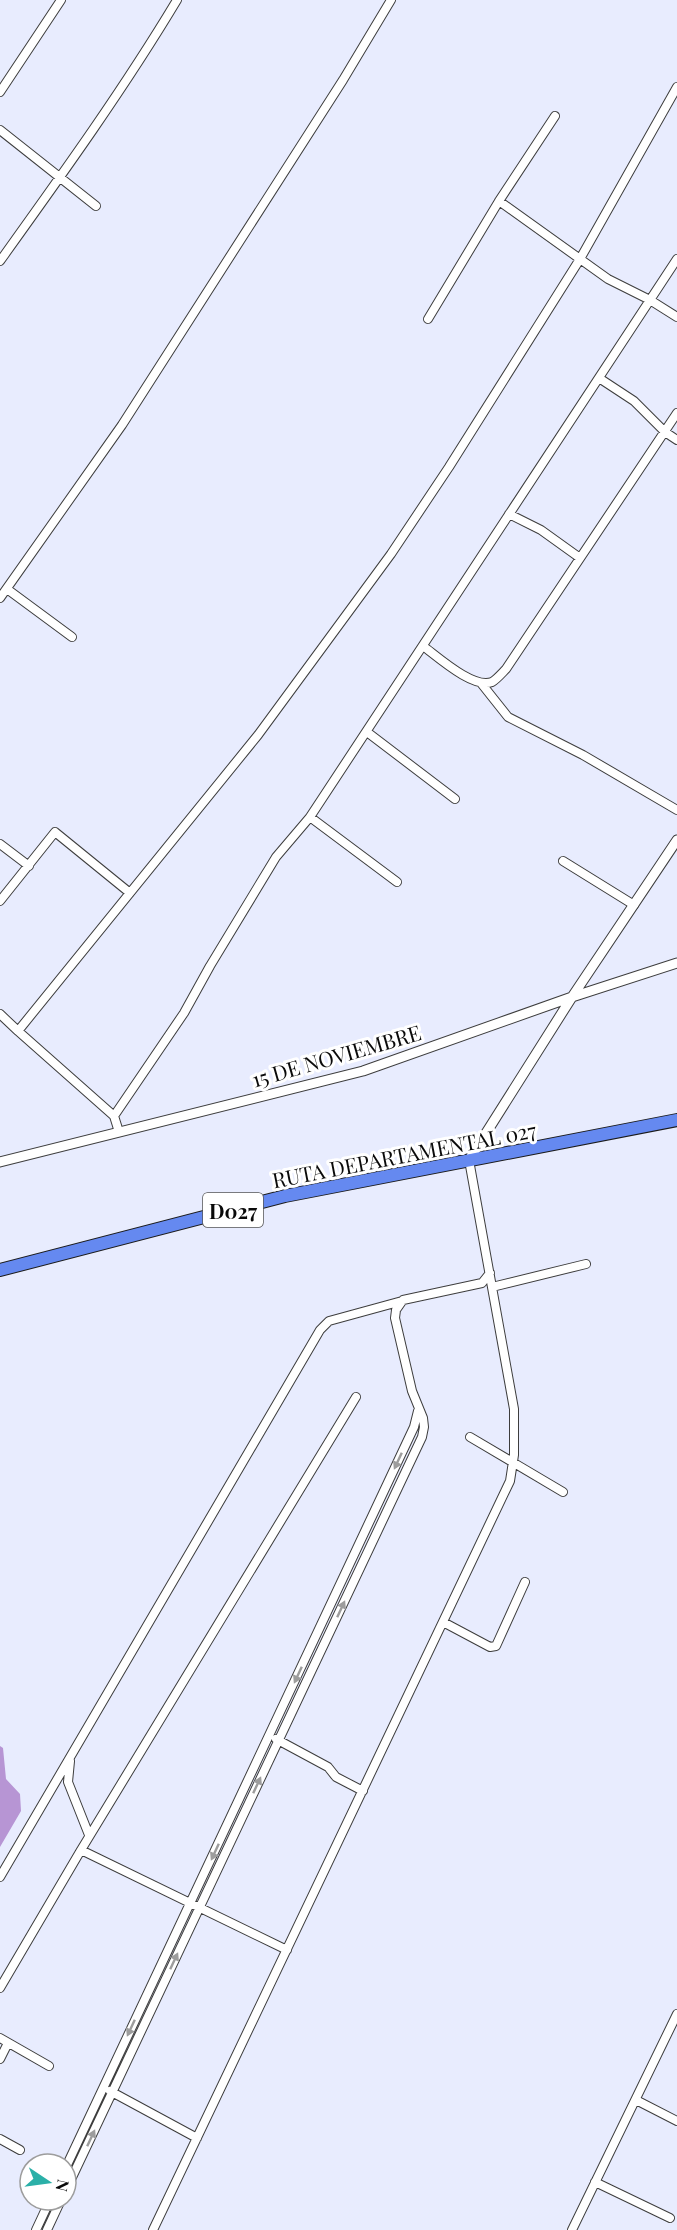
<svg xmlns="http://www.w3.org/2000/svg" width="677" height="2230" viewBox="0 0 677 2230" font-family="'Playfair Display',serif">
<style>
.forest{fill:#b795d4}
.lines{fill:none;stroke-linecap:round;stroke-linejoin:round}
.minor-casing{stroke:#3d3d3d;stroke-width:10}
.tertiary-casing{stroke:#3d3d3d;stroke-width:11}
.primary-casing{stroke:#1b1b1b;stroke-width:14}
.minor{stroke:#fff;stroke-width:8}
.tertiary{stroke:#fff;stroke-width:9}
.primary{stroke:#6589f0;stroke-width:12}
.oneway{fill:#9d9d9d}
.labels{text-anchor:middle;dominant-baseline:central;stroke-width:6;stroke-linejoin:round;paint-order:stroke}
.shield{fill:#fff;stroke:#545454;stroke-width:1.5}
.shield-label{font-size:20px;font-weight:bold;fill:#0a0a0a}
.street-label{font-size:21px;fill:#0a0a0a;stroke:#fff}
</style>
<rect width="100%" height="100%" fill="#e8ecfe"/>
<!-- forest -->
<path class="forest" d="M 0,1746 L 3,1748 L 6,1779 L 20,1794 L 21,1811 L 0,1847 Z"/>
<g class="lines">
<!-- minor casing -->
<g class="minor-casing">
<path id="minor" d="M 0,92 L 61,0
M 0,130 L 96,206
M 499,201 L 608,279 L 650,300 L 677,317
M 0,261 C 61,176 123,90 177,0
M 428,319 L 499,201 L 555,116
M 599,378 L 634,401 L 665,432 L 677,440
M 509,514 L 541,530 L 580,558
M 7,589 L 72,637
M 0,598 L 122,425 L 343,80 L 391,0
M 423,646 C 438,657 473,689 492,682 C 497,679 502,673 506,669 L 677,413
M 481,683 L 508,717 L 583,755 L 677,810
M 367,732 L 455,799
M 310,817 L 397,882
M 0,844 L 29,866
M 563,861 L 634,905
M 0,901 L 55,832 L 130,893
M 0,1014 L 18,1031 L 258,735 L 391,554 L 449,467 L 580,259 L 677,87
M 18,1031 L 114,1116
M 119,1132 L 114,1116 L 184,1013 L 210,966 L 276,857 L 310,817 L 677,259
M 492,1287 L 586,1264
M 470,1437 L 563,1492
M 443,1622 L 490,1647 L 496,1646 L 525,1582
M 276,1739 L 328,1767 L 336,1777 L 363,1791
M 70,1761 L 68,1782 L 89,1835
M 81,1850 L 356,1397
M 0,1877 L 320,1330 L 329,1321 L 402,1301
M 0,1988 L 81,1850 L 287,1950
M 0,2038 L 49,2066
M 0,2059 L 8,2043
M 110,2091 L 197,2138
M 636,2100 L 677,2121
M 0,2139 L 20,2150
M 66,2167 L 414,1427 L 418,1411
M 595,2182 L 670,2218
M 66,2190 L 422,1437 L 424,1427 L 423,1418 L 412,1391 L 395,1318 L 396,1310 L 403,1300 L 482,1283 L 490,1273
M 36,2230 L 50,2200
M 47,2230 L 61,2200
M 153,2230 L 510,1481 L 514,1455 L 514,1409 L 469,1160
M 572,2230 L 677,2014"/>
</g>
<!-- tertiary casing -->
<g class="tertiary-casing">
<path id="tertiary" d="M 469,1160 L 572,997 L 677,840
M 0,1162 L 363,1071 L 572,997 L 677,963"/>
</g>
<!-- primary casing -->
<g class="primary-casing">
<path id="primary" d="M 0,1270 L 285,1196 L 677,1120"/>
</g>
<!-- minor -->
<use href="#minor" class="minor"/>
<!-- tertiary -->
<use href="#tertiary" class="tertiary"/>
<!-- primary -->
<use href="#primary" class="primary"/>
</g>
<!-- one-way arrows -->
<defs><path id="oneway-solid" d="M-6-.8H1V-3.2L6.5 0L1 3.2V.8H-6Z" transform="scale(1.5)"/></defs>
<g class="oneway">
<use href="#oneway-solid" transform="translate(398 1461) rotate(115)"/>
<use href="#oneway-solid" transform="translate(341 1609) rotate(-65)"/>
<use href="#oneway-solid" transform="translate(298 1675) rotate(115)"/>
<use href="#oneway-solid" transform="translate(257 1785) rotate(-65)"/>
<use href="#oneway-solid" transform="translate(215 1852) rotate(115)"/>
<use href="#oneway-solid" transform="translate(174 1961) rotate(-65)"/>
<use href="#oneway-solid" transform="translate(131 2028) rotate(115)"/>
<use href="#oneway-solid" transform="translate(91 2138) rotate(-65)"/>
</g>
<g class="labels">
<!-- shield labels -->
<rect class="shield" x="203" y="1193" width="60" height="34" rx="4.5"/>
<g class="shield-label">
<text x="233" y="1210">D027</text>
</g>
<!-- street labels -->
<g class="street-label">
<text transform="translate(336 1055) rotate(-16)">15 DE NOVIEMBRE</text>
<text transform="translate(404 1154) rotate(-11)">RUTA DEPARTAMENTAL 027</text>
</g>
</g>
<!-- north arrow -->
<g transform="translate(48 2182) rotate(103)"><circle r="28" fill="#ffffff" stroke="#9d9d9d" stroke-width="1.5"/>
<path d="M0-4.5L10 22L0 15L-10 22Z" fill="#2bb0a8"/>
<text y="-9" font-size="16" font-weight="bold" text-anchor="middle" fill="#0a0a0a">N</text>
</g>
</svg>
